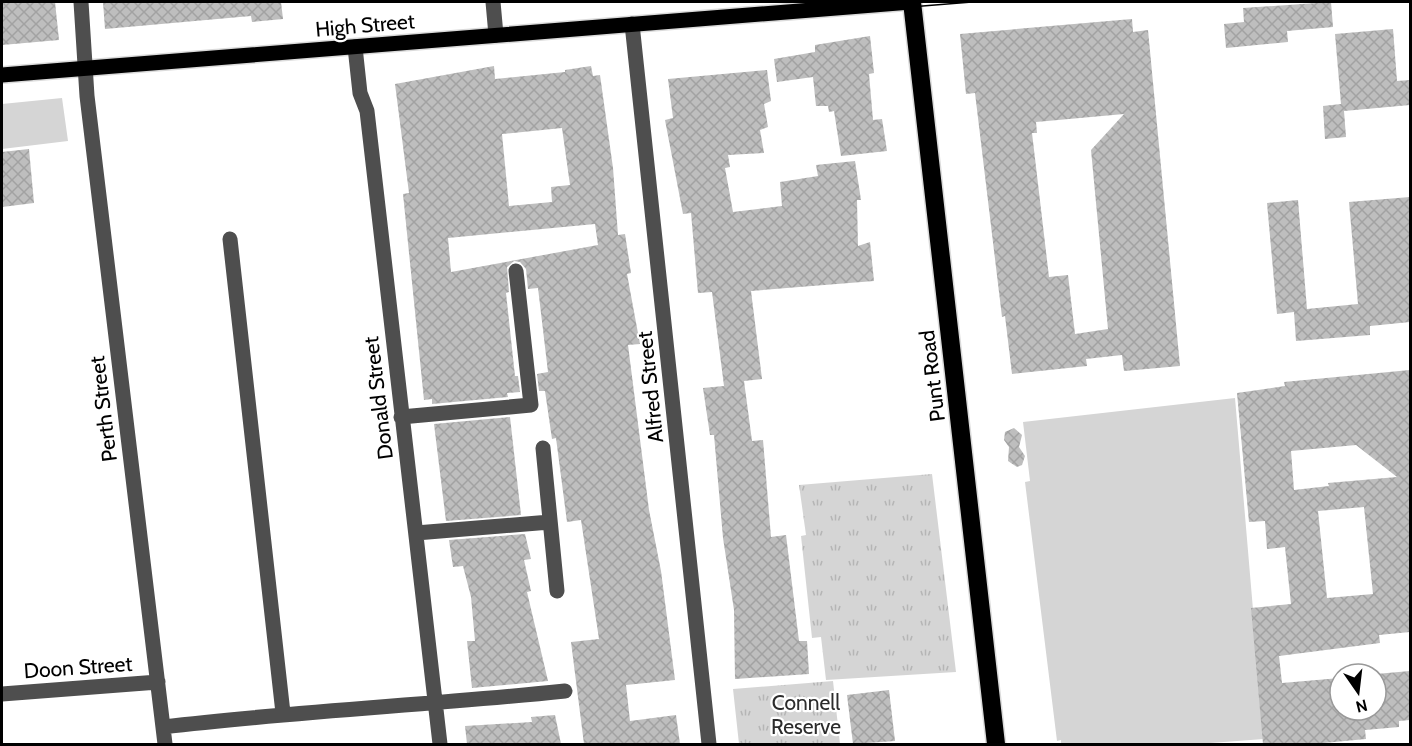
<svg xmlns="http://www.w3.org/2000/svg" width="1412" height="746" viewBox="0 0 1412 746" font-family="Cabin,sans-serif">
<style>
.green{fill:#d5d5d5}
.park{fill:url(#park-tufts)}
.building{fill:url(#building-cross-hatch);fill-rule:evenodd}
.lines{fill:none;stroke-linecap:round;stroke-linejoin:round}
.major-casing{stroke:#dbdbdb;stroke-width:18}
.highway-casing{stroke:#dbdbdb;stroke-width:21}
.minor{stroke:#4e4e4e;stroke-width:15}
.major{stroke:#000;stroke-width:15}
.highway{stroke:#000;stroke-width:18}
.tram{stroke:#000;stroke-width:1.5}
.labels{text-anchor:middle;dominant-baseline:central;stroke-width:4.5;stroke-linejoin:round;paint-order:stroke}
.street-label{font-size:21px;fill:#000;stroke:#fff}
.park-label{font-size:21px;fill:#2c2c2c;stroke:#fff}
</style>
<defs>
<pattern id="park-tufts" width="24" height="20" patternUnits="userSpaceOnUse" patternTransform="scale(1.5)"><rect width="24" height="20" fill="#d5d5d5"/><path d="M3 7l-1-3M5 7V3M7 7l1-3M15 17l-1-3M17 17v-4M19 17l1-3" fill="none" stroke="#b5b5b5"/></pattern>
<pattern id="building-cross-hatch" width="8" height="8" patternUnits="userSpaceOnUse" patternTransform="scale(1.5)"><rect width="8" height="8" fill="#bebebe"/><path d="M0 0l8 8M0 8l8-8" fill="none" stroke="#a2a2a2"/></pattern>
</defs>
<rect width="100%" height="100%" fill="#fff"/>
<!-- green -->
<path class="green" d="M 62,98 L 68,141 L 2,149 L 2,104 Z
M 1235,398 L 1264,739 L 1197,744 L 1061,744 L 1061,740 L 1057,741 L 1025,482 L 1030,481 L 1023,422 Z"/>
<!-- park -->
<path class="park" d="M 932,474 L 956,672 L 826,680 L 821,637 L 812,638 L 801,536 L 806,535 L 799,485 Z
M 833,681 L 840,744 L 739,744 L 733,689 Z"/>
<!-- building -->
<path class="building" d="M 2,2 L 55,2 L 59,40 L 2,45 Z
M 103,2 L 281,2 L 283,19 L 252,22 L 251,16 L 105,29 Z
M 1331,2 L 1333,27 L 1287,31 L 1288,42 L 1226,48 L 1224,24 L 1244,22 L 1243,8 Z
M 1132,19 L 1133,32 L 1148,30 L 1180,366 L 1124,371 L 1122,355 L 1086,359 L 1087,366 L 1012,374 L 1005,316 L 1002,317 L 975,93 L 966,94 L 960,34 ZM 1124,114 L 1091,150 L 1108,329 L 1075,334 L 1068,275 L 1049,277 L 1032,133 L 1037,133 L 1036,122 Z
M 1393,29 L 1397,81 L 1410,80 L 1410,105 L 1344,111 L 1346,137 L 1325,139 L 1323,106 L 1341,104 L 1335,34 Z
M 870,36 L 874,73 L 869,74 L 873,120 L 882,119 L 887,151 L 841,156 L 834,111 L 829,112 L 828,106 L 816,106 L 813,77 L 777,82 L 774,59 L 815,52 L 815,45 Z
M 494,66 L 495,79 L 565,72 L 565,70 L 591,66 L 593,76 L 600,75 L 613,168 L 618,235 L 625,234 L 631,273 L 627,274 L 640,344 L 628,345 L 649,510 L 661,571 L 675,680 L 626,685 L 630,721 L 676,715 L 680,744 L 584,744 L 571,642 L 599,639 L 581,520 L 567,522 L 556,438 L 552,439 L 545,391 L 539,391 L 537,374 L 548,372 L 538,288 L 528,289 L 526,269 L 520,262 L 514,261 L 507,267 L 509,292 L 506,293 L 515,376 L 518,376 L 520,392 L 507,393 L 508,397 L 432,404 L 432,399 L 424,400 L 403,194 L 409,193 L 395,84 ZM 562,128 L 570,185 L 551,187 L 552,202 L 509,206 L 502,134 ZM 595,224 L 598,245 L 451,272 L 448,238 Z
M 767,70 L 771,101 L 764,104 L 768,127 L 760,130 L 764,153 L 728,155 L 730,167 L 725,168 L 733,212 L 782,206 L 780,182 L 818,176 L 816,165 L 855,161 L 861,200 L 857,200 L 858,246 L 870,242 L 874,281 L 751,291 L 762,379 L 744,381 L 752,441 L 763,440 L 771,537 L 786,535 L 799,641 L 807,641 L 809,674 L 735,679 L 734,610 L 723,538 L 714,435 L 710,435 L 703,388 L 724,386 L 712,292 L 698,293 L 691,213 L 683,214 L 665,120 L 673,118 L 668,79 Z
M 29,149 L 34,203 L 2,207 L 2,152 Z
M 1410,197 L 1410,322 L 1370,326 L 1370,335 L 1296,341 L 1294,312 L 1277,314 L 1267,203 L 1298,200 L 1307,309 L 1358,304 L 1349,202 Z
M 1410,370 L 1410,632 L 1379,635 L 1380,643 L 1279,656 L 1282,683 L 1340,678 L 1340,710 L 1376,710 L 1376,674 L 1410,671 L 1410,720 L 1399,721 L 1399,727 L 1365,730 L 1366,739 L 1313,744 L 1263,744 L 1251,608 L 1291,604 L 1285,547 L 1267,549 L 1265,521 L 1249,522 L 1237,393 L 1285,386 L 1284,382 ZM 1356,445 L 1397,477 L 1328,483 L 1329,486 L 1294,490 L 1291,451 ZM 1364,507 L 1373,594 L 1327,598 L 1318,511 Z
M 510,417 L 521,515 L 446,521 L 434,424 Z
M 1014,428 L 1022,435 L 1019,447 L 1025,456 L 1022,465 L 1017,467 L 1008,461 L 1009,447 L 1004,440 L 1005,432 Z
M 525,534 L 531,559 L 524,560 L 531,591 L 527,592 L 548,681 L 472,688 L 467,641 L 475,641 L 471,597 L 463,566 L 453,567 L 449,540 Z
M 889,690 L 895,741 L 853,744 L 847,695 Z
M 555,715 L 561,744 L 467,744 L 465,726 L 532,722 L 531,717 Z"/>
<g class="lines">
<!-- major casing -->
<g class="major-casing">
<path id="major" d="M 2,75 L 911,2"/>
</g>
<!-- highway casing -->
<g class="highway-casing">
<path id="highway" d="M 912,2 L 996,744"/>
</g>
<!-- minor -->
<path class="minor" d="M 81,2 L 87,96 L 165,744
M 493,2 L 496,35
M 632,24 L 709,744
M 355,47 L 360,93 L 367,111 L 440,744
M 230,239 L 283,713
M 401,417 L 531,405 L 516,271
M 543,448 L 557,591
M 416,533 L 550,522
M 2,694 L 158,682
M 163,727 C 297,711 431,705 565,691"/>
<!-- major -->
<use href="#major" class="major"/>
<!-- highway -->
<use href="#highway" class="highway"/>
<!-- tram -->
<path class="tram" d="M 2,70 L 860,2
M 2,80 L 972,2"/>
</g>
<g class="labels">
<!-- street labels -->
<g class="street-label">
<text transform="translate(365 25) rotate(-5)">High Street</text>
<text transform="translate(932 376) rotate(-97)">Punt Road</text>
<text transform="translate(650 387) rotate(-96)">Alfred Street</text>
<text transform="translate(378 398) rotate(-97)">Donald Street</text>
<text transform="translate(103 409) rotate(-97)">Perth Street</text>
<text transform="translate(78 667) rotate(-4)">Doon Street</text>
</g>
<!-- park labels -->
<g class="park-label">
<text x="806" y="702">Connell<tspan x="806" dy="24">Reserve</tspan></text>
</g>
</g>
<!-- border -->
<rect width="1412" height="746" fill="none" stroke="#000000" stroke-width="6"/>
<!-- north arrow -->
<g transform="translate(1358 692) rotate(166)"><circle r="28" fill="#ffffff" stroke="#999999" stroke-width="1.5"/>
<path d="M0-4.5L10 22L0 15L-10 22Z" fill="#000000"/>
<text y="-9" font-size="16" font-weight="bold" text-anchor="middle" fill="#000000">N</text>
</g>
</svg>
